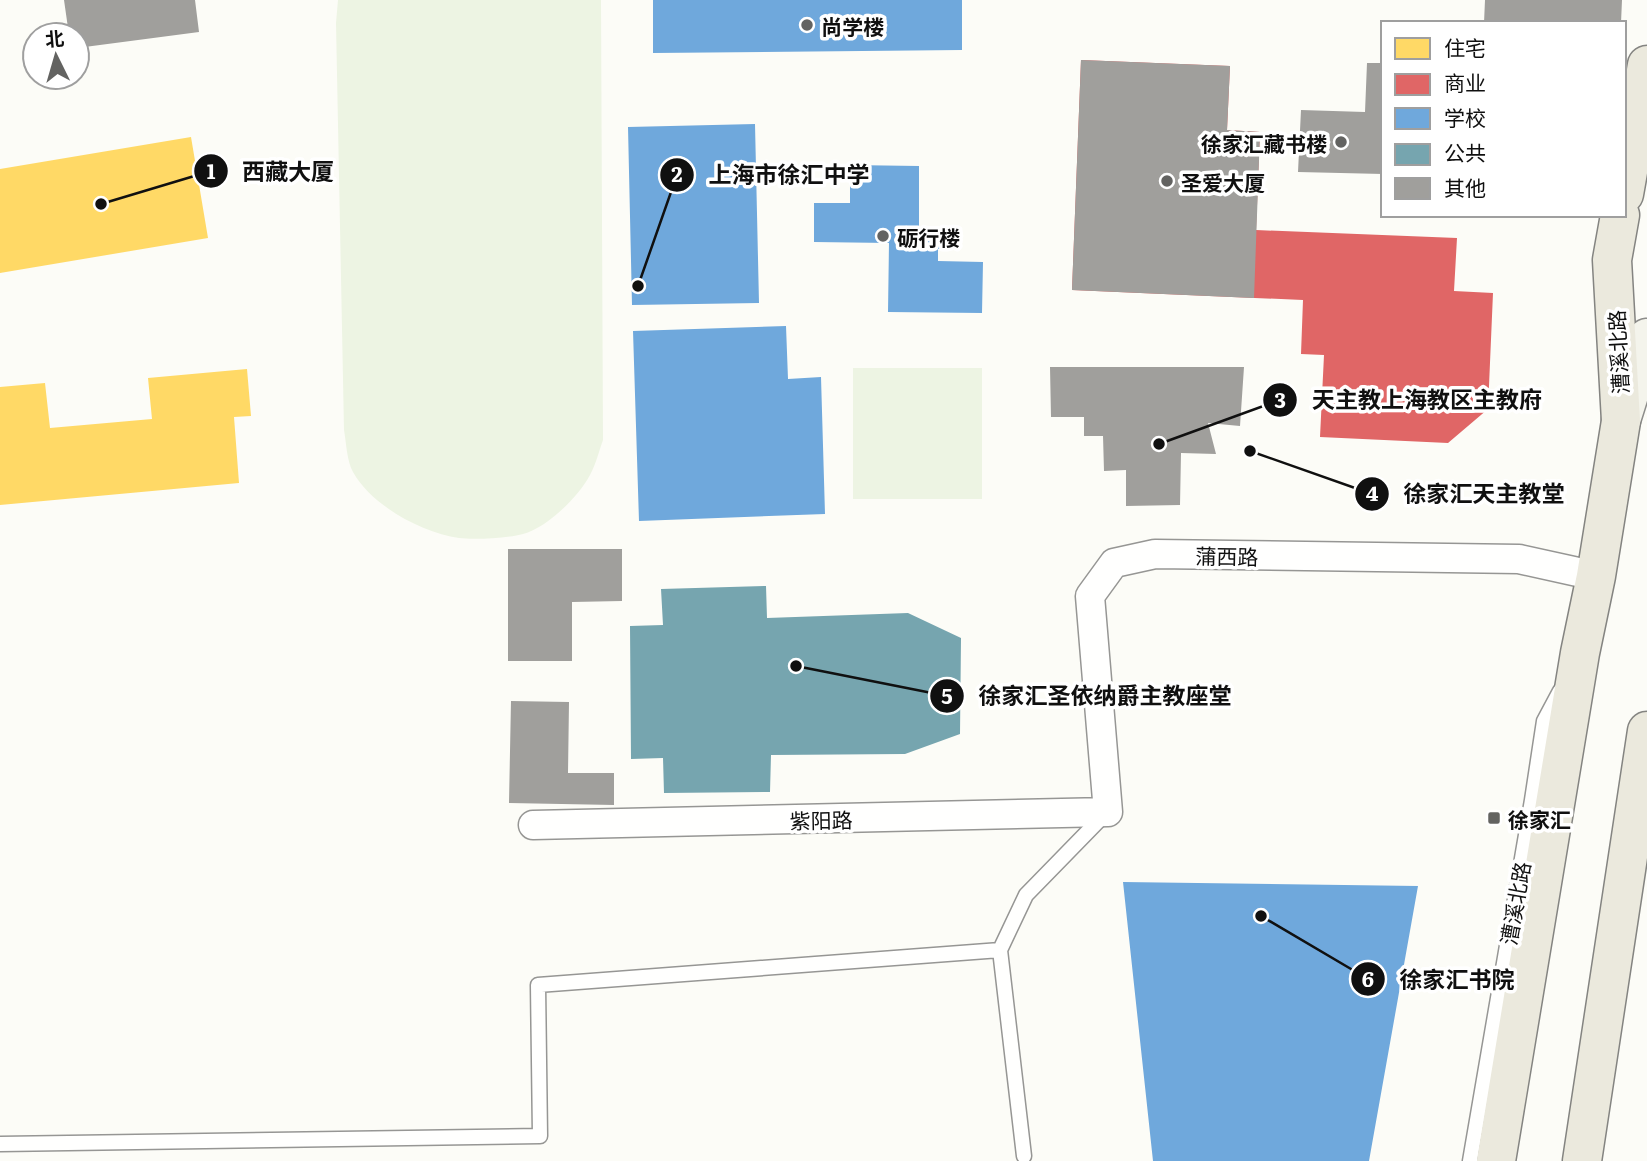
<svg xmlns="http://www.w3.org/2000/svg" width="1647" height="1161" viewBox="0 0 1647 1161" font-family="Literata,'Noto Sans SC',serif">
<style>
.pitch{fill:#edf4e3}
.homes{fill:#ffd966}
.shops{fill:#e06666}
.schools{fill:#6fa8dc}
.public{fill:#76a5af}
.building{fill:#a09f9c}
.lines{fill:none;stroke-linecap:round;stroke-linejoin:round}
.lane-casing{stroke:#969694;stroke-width:17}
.street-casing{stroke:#969694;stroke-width:31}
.secondary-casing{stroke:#8d8d8b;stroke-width:41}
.primary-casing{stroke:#848481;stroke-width:41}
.lane{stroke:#fffffe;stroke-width:14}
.street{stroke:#fffffe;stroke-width:28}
.secondary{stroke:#f4f4ec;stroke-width:38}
.primary{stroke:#ebe9dd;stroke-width:38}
.poi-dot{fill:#636361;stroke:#fff;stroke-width:2.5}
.labels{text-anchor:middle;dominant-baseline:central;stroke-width:7;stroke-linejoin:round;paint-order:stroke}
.poi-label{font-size:21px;font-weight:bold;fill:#101010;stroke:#fff;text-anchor:start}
.street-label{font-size:21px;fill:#101010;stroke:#fff}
.leader{fill:none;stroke:#101010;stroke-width:2.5}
.callout-dot{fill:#101010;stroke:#fff;stroke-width:2.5}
.mark-label{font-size:21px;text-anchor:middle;font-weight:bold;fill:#fff}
.callout-label{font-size:23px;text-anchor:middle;font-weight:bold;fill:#101010;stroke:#fff;stroke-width:7;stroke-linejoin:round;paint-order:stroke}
</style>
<rect width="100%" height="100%" fill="#fcfcf7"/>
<!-- pitch -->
<path class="pitch" d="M 338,0 L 601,0 L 603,440 C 599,451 596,464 590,475 C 579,496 547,528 523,534 C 509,538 474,540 459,538 C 422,533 371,505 353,472 C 347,462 346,441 344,430 L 336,23 Z
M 853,368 L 982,368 L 982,499 L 853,499 Z"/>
<!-- homes -->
<path class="homes" d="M 191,137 L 208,238 L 0,273 L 0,169 Z
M 247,369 L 251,416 L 234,417 L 239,483 L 0,505 L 0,387 L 45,383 L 50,428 L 152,419 L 148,378 Z"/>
<!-- shops -->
<path class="shops" d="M 1081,60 L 1230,66 L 1227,130 L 1260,132 L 1256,230 L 1457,238 L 1454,291 L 1493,293 L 1488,409 L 1448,443 L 1320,437 L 1324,355 L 1301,354 L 1303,300 L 1072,290 Z"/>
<!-- schools -->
<path class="schools" d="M 653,0 L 962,0 L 962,50 L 653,53 Z
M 755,124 L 759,303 L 632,305 L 628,127 Z
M 850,165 L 919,166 L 919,231 L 953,231 L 953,249 L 938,249 L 938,261 L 983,262 L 982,313 L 888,312 L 889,243 L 814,242 L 814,203 L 850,203 Z
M 786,326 L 788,379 L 821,377 L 825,514 L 639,521 L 633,331 Z
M 1123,882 L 1418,886 L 1369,1161 L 1153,1161 Z"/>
<!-- public -->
<path class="public" d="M 766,586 L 767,618 L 908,613 L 961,638 L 960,734 L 905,754 L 771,755 L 770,792 L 664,793 L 663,758 L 631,759 L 630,626 L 663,625 L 661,589 Z"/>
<!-- building -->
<path class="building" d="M 64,0 L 195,0 L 199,32 L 77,48 L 77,35 L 69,35 Z
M 1485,0 L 1622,0 L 1621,23 L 1484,23 Z
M 1081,60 L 1230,66 L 1227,130 L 1260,132 L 1254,298 L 1072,290 Z
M 1367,63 L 1383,63 L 1383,174 L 1298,172 L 1301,110 L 1365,112 Z
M 1050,367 L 1244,367 L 1240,426 L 1208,423 L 1216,454 L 1181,453 L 1180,505 L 1126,506 L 1126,470 L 1104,471 L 1103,436 L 1084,436 L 1084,417 L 1051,417 Z
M 508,549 L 622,549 L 622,601 L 572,602 L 572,661 L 508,661 Z
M 511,701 L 569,702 L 568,773 L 614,773 L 614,805 L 509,803 Z"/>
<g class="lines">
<!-- lane casing -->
<g class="lane-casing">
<path id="lane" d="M 0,1144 L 540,1136 L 538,985 L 1000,950
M 1024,1156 L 1000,950 L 1026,895 L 1107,812
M 1470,1161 L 1532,800 L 1544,721 L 1560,691"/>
</g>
<!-- street casing -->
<g class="street-casing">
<path id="street" d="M 533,825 L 1108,812 L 1090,596 L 1114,563 L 1155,554 L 1519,559 L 1596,576"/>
</g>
<!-- secondary casing -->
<g class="secondary-casing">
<path id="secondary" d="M 1621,420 L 1647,338"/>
</g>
<!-- primary casing -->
<g class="primary-casing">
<path id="primary" d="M 1624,194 L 1647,65
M 1496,1161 L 1580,653 L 1596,576 L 1621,421 L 1612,260 L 1620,215
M 1582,1161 L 1647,731"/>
</g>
<!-- lane -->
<use href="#lane" class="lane"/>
<!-- street -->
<use href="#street" class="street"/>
<!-- secondary -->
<use href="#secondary" class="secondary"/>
<!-- primary -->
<use href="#primary" class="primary"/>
</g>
<!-- markers -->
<g class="poi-dot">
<circle cx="807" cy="25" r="7"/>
<circle cx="1341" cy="142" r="7"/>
<circle cx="1167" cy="181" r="7"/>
<circle cx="883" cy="236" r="7"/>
<rect x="1487" y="811" width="14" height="14" rx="3.5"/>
</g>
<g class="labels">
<!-- poi labels -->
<g class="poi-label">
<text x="821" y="25">尚学楼</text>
<text x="1327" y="142" text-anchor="end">徐家汇藏书楼</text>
<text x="1181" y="181">圣爱大厦</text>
<text x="897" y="236">砺行楼</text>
<text x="1508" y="818">徐家汇</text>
</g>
<!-- street labels -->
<g class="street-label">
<text transform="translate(1617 352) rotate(-93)">漕溪北路</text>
<text transform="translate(1227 555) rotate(1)">蒲西路</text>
<text transform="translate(821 819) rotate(-1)">紫阳路</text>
<text transform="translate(1514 903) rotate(-80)">漕溪北路</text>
</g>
</g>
<!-- callouts -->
<path class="leader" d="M101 204L211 171M638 286L677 175M1159 444L1280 400M1250 451L1372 494M796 666L947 696M1261 916L1368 979"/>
<g class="callout-dot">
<circle cx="101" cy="204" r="7"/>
<circle cx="638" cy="286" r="7"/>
<circle cx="1159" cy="444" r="7"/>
<circle cx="1250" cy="451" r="7"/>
<circle cx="796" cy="666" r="7"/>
<circle cx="1261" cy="916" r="7"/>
<circle cx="211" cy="171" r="18"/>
<circle cx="677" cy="175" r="18"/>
<circle cx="1280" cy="400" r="18"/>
<circle cx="1372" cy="494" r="18"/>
<circle cx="947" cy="696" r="18"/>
<circle cx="1368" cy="979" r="18"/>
</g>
<g class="mark-label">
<text x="211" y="179">1</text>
<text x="677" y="182">2</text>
<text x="1280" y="408">3</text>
<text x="1372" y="501">4</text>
<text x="947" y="704">5</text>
<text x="1368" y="987">6</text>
</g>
<g class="callout-label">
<text x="288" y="180">西藏大厦</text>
<text x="789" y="183">上海市徐汇中学</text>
<text x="1427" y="408">天主教上海教区主教府</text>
<text x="1484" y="502">徐家汇天主教堂</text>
<text x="1105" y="704">徐家汇圣依纳爵主教座堂</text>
<text x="1457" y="988">徐家汇书院</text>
</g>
<!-- legend -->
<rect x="1381" y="21" width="245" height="196" fill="#ffffff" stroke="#9f9f9f" stroke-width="2"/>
<rect x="1395" y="38" width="35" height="21" fill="#ffd966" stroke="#9f9f9f" stroke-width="2"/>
<text x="1444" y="56" font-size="21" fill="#101010">住宅</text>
<rect x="1395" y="74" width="35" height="21" fill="#e06666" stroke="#9f9f9f" stroke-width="2"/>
<text x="1444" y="91" font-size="21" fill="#101010">商业</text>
<rect x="1395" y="108" width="35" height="21" fill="#6fa8dc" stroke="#9f9f9f" stroke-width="2"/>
<text x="1444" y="126" font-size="21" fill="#101010">学校</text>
<rect x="1395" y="144" width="35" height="21" fill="#76a5af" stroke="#9f9f9f" stroke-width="2"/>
<text x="1444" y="161" font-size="21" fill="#101010">公共</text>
<rect x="1395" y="178" width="35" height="21" fill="#a09f9c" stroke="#9f9f9f" stroke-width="2"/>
<text x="1444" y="196" font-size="21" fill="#101010">其他</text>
<!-- north arrow -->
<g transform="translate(56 56) rotate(355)"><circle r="33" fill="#ffffff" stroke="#9f9f9f" stroke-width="2"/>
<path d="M0-5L12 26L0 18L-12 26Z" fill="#636361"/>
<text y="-10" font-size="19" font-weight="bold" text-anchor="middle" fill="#101010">北</text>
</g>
</svg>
